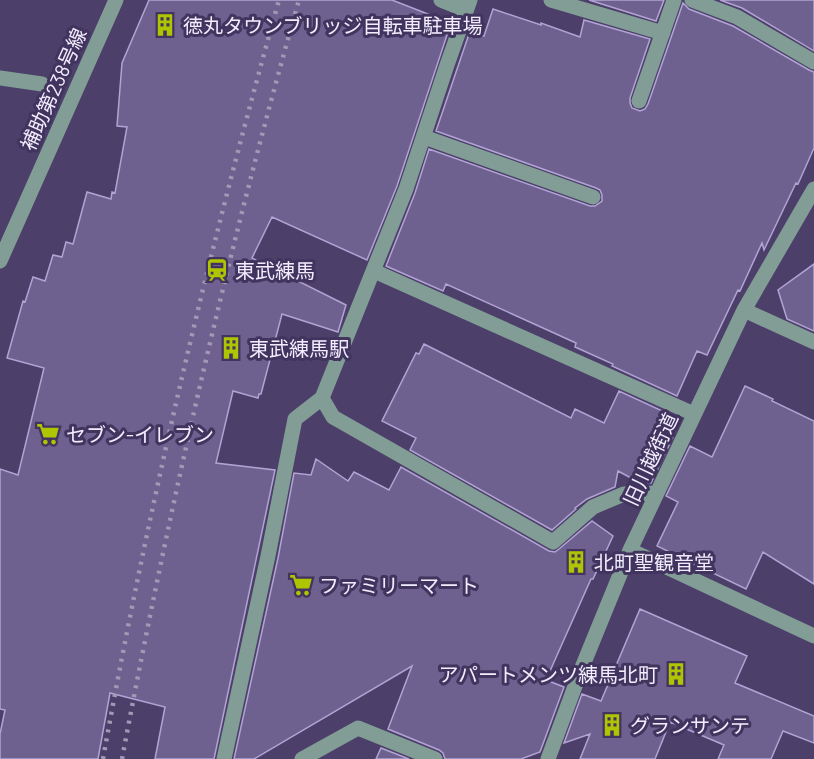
<svg xmlns="http://www.w3.org/2000/svg" width="814" height="759" viewBox="0 0 814 759" font-family="Barlow,'Noto Sans JP',sans-serif">
<style>
.building{fill:#6f618f;stroke:#b1a4d5;stroke-width:1.5}
.lines{fill:none;stroke-linecap:round;stroke-linejoin:round}
.minor{stroke:#819d96;stroke-width:15}
.rail{stroke:#a199b5;stroke-width:4.5;stroke-dasharray:3 6;stroke-linecap:butt}
.labels{text-anchor:middle;dominant-baseline:central;stroke-width:6;stroke-linejoin:round;paint-order:stroke}
.poi-label{font-size:20px;fill:#f1edfd;stroke:#41345e;text-anchor:start}
.street-label{font-size:20px;fill:#f1edfd;stroke:#41345e}
</style>
<rect width="100%" height="100%" fill="#4c3f69"/>
<!-- building -->
<path class="building" d="M 149,0 L 392,0 L 451,23 L 397,186 L 367,260 L 272,217 L 252,258 L 346,305 L 338,332 L 282,314 L 261,394 L 259,394 L 258,398 L 233,391 L 216,463 L 275,470 L 214,759 L 155,759 L 165,707 L 110,693 L 98,759 L 0,759 L 0,734 L 5,710 L 0,709 L 0,469 L 18,475 L 44,368 L 7,358 L 23,301 L 25,302 L 33,277 L 45,281 L 53,255 L 62,257 L 66,242 L 73,244 L 87,192 L 111,199 L 112,192 L 115,193 L 127,127 L 117,126 L 122,63 Z
M 589,0 L 664,0 L 656,21 Z
M 720,0 L 814,0 L 814,51 L 742,8 Z
M 683,3 L 689,9 L 733,26 L 809,70 L 814,72 L 814,148 L 798,184 L 796,183 L 764,250 L 762,243 L 740,291 L 738,290 L 707,355 L 697,351 L 677,396 L 612,366 L 613,364 L 575,347 L 576,343 L 446,284 L 443,291 L 386,266 L 415,193 L 429,149 L 590,206 L 595,206 L 602,201 L 602,195 L 600,190 L 596,188 L 436,131 L 470,31 L 484,36 L 493,9 L 541,25 L 541,23 L 580,37 L 584,20 L 650,39 L 630,98 L 630,103 L 632,108 L 640,111 L 645,109 L 648,104 Z
M 814,264 L 814,331 L 787,319 L 778,290 Z
M 424,344 L 571,418 L 575,409 L 604,423 L 619,391 L 669,414 L 661,432 L 673,437 L 651,483 L 642,484 L 618,471 L 615,487 L 587,499 L 575,508 L 576,509 L 552,530 L 410,450 L 416,438 L 382,421 L 416,353 L 419,354 Z
M 745,386 L 773,399 L 772,401 L 814,421 L 814,584 L 763,552 L 746,589 L 657,546 L 678,502 L 666,496 L 690,446 L 712,457 Z
M 316,459 L 348,481 L 354,472 L 389,490 L 401,467 L 549,551 L 555,552 L 559,549 L 592,521 L 613,536 L 593,579 L 591,579 L 546,680 L 564,687 L 540,752 L 521,759 L 445,759 L 443,753 L 439,750 L 388,729 L 412,666 L 254,759 L 234,759 L 278,558 L 294,473 L 311,475 Z
M 640,609 L 747,656 L 735,683 L 814,716 L 814,743 L 783,731 L 771,759 L 718,759 L 724,745 L 670,722 L 655,759 L 580,759 L 590,734 L 564,743 L 582,694 L 601,701 Z
M 381,748 L 409,759 L 376,759 Z"/>
<g class="lines">
<!-- minor -->
<path class="minor" d="M 441,0 L 466,10
M 551,0 L 663,33
M 692,0 L 737,17 L 814,62
M 0,78 L 42,84
M 639,101 L 674,0
M 424,137 L 593,197
M 0,261 L 116,0
M 374,271 L 694,414
M 744,310 L 814,342
M 322,398 L 333,417 L 553,542 L 593,507 L 624,494 L 657,493
M 630,550 L 814,636
M 224,759 L 268,556 L 295,419 L 322,398 L 406,189 L 447,65 L 470,0
M 302,759 L 358,728 L 435,759
M 548,759 L 581,670 L 630,550 L 744,310 L 814,189"/>
<!-- rail -->
<path class="rail" d="M 103,759 C 149,503 209,250 279,0
M 122,759 C 170,504 228,250 299,0"/>
</g>
<!-- icons -->
<defs>
<g id="building-bare" transform="scale(1.8)"><path d="M-4-6H4V6H1V3H-1V6H-4ZM-2.5-4.3h1.7v1.8h-1.7ZM.8-4.3h1.7v1.8H.8ZM-2.5-1h1.7V.8h-1.7ZM.8-1h1.7V.8H.8Z" fill="#b0c501" stroke="#41345e" stroke-width="2.5" paint-order="stroke"/></g>
<g id="station-bare" transform="scale(1.8)"><path d="M-3-6H3Q5-6 5-4V2Q5 4 3 4L4.5 6H3L1.5 4h-3L-3 6H-4.5L-3 4Q-5 4-5 2V-4Q-5-6-3-6ZM-3.5-4v3h7v-3ZM-3.5 1v1.5H-2V1ZM2 1v1.5H3.5V1Z" fill="#b0c501" stroke="#41345e" stroke-width="2.5" paint-order="stroke"/></g>
<g id="supermarket-bare" transform="scale(1.8)"><path d="M-6-5.5h2.5l.6 2H6L4.5 2H-2.5L-4.4-4H-6ZM-1.5 3.2a1.3 1.3 0 1 0 .1 0ZM3 3.2a1.3 1.3 0 1 0 .1 0Z" fill="#b0c501" stroke="#41345e" stroke-width="2.5" paint-order="stroke"/></g>
</defs>
<g fill-rule="evenodd">
<use href="#building-bare" x="165" y="25"/>
<use href="#station-bare" x="217" y="270"/>
<use href="#building-bare" x="231" y="348"/>
<use href="#supermarket-bare" x="48" y="434"/>
<use href="#building-bare" x="576" y="562"/>
<use href="#supermarket-bare" x="301" y="585"/>
<use href="#building-bare" x="676" y="674"/>
<use href="#building-bare" x="612" y="725"/>
</g>
<g class="labels">
<!-- poi labels -->
<g class="poi-label">
<text x="183" y="25">徳丸タウンブリッジ自転車駐車場</text>
<text x="235" y="270">東武練馬</text>
<text x="249" y="348">東武練馬駅</text>
<text x="66" y="434">セブン-イレブン</text>
<text x="594" y="562">北町聖観音堂</text>
<text x="319" y="585">ファミリーマート</text>
<text x="658" y="674" text-anchor="end">アパートメンツ練馬北町</text>
<text x="630" y="725">グランサンテ</text>
</g>
<!-- street labels -->
<g class="street-label">
<text transform="translate(53 89) rotate(-66)">補助第238号線</text>
<text transform="translate(650 459) rotate(-65)">旧川越街道</text>
</g>
</g>
</svg>
